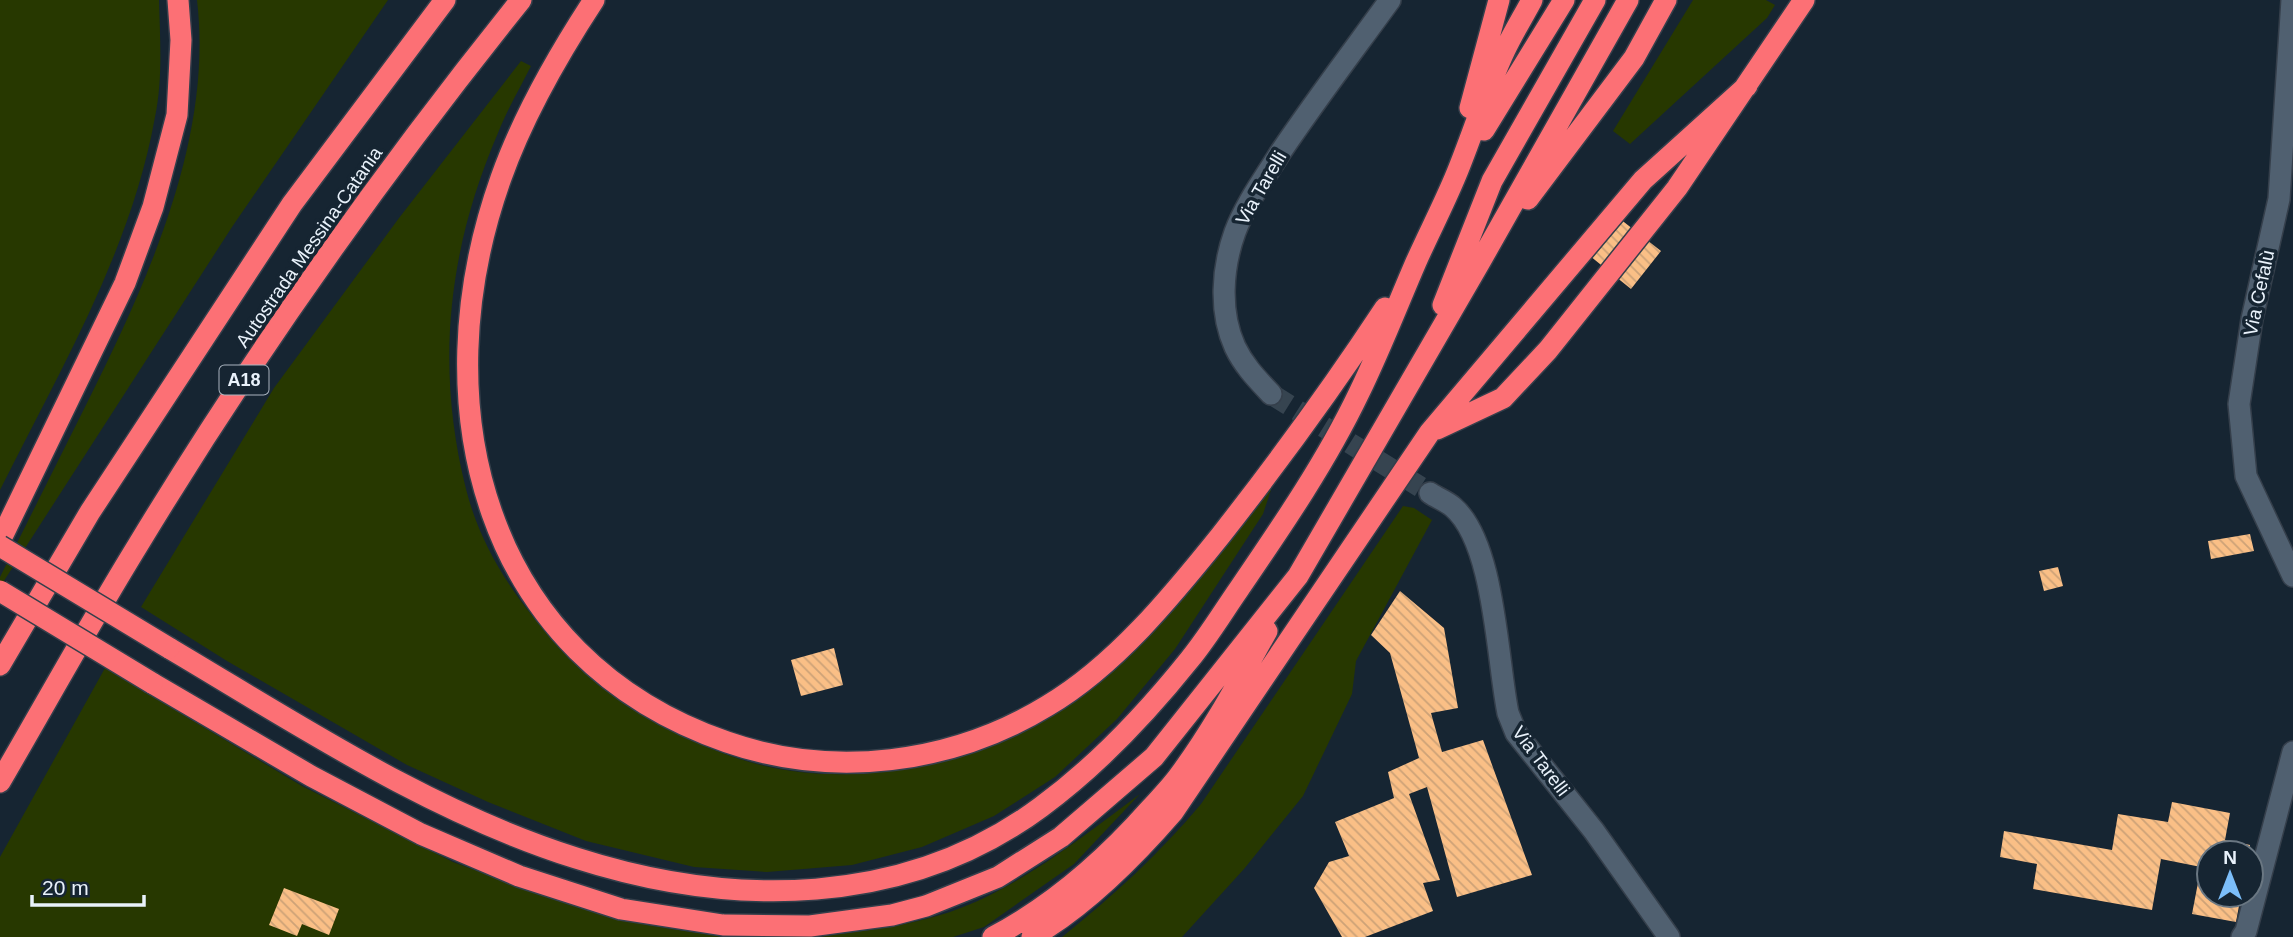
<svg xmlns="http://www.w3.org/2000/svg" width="2293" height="937" viewBox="0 0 2293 937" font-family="Helvetica,sans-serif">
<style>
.grass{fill:#273800}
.building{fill:url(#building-back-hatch)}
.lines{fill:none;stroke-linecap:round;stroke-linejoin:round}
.minor-tunnel{stroke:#364450;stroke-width:21;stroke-dasharray:21 10;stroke-linecap:butt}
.minor-casing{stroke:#353f4b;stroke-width:24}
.motorway-casing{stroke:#353f4b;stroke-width:24}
.minor{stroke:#506070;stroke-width:21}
.motorway{stroke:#fc7075;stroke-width:21}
.motorway-bridge-casing{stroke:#353f4b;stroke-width:24;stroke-linecap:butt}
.motorway-bridge{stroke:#fc7075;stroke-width:21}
.labels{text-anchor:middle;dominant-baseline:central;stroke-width:7;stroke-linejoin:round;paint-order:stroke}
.shield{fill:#162532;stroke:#aab4bf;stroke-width:2}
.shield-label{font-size:18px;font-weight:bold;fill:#e9f2fb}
.street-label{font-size:19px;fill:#e9f2fb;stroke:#162532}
</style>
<defs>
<pattern id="building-back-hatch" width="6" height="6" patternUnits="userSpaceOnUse" patternTransform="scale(1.75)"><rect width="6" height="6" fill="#fabf86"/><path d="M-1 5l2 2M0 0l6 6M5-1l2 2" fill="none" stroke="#cda277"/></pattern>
</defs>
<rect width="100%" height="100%" fill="#162532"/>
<!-- grass -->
<path class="grass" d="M 0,0 L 159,0 C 160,39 163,79 155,117 C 131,251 60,370 0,490 Z
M 197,0 L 388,0 L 232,227 L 0,587 L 0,577 C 27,523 54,469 81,415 C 143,291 214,143 197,0 Z
M 1693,0 L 1766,0 L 1775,5 L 1767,18 L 1630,144 L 1613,131 Z
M 521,61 L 531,66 C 520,88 507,110 498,133 C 448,249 435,366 466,489 C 501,629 658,756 800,772 C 881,781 973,762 1043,719 C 1062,708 1078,691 1095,677 C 1119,656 1145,636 1168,614 C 1181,602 1191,587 1202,574 C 1225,545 1249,516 1272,487 L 1263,514 L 1175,649 L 1117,719 L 1055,777 L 994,816 L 922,847 L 852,865 L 767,872 L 694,867 L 586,841 L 488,802 L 407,765 L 227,661 L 141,607 L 274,388 L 399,218 Z
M 1403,506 L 1414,508 L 1432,520 L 1356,661 L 1352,694 L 1303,796 L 1244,869 L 1182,937 L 1062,937 C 1113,896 1159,854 1201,804 Z
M 105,668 L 302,786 L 453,862 L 562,902 L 647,925 L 723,937 L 0,937 L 0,857 Z
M 1140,794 L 1074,864 L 984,927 L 953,937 L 819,937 C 862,931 908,926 950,912 C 1019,888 1082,837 1140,794 Z"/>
<!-- building -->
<path class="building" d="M 1615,215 L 1661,251 L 1631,289 L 1585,252 Z
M 2250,534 L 2254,551 L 2211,559 L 2208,541 Z
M 2058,567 L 2063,586 L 2044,591 L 2039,571 Z
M 1400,591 L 1444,628 L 1458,708 L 1431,713 L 1442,752 L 1483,740 L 1532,875 L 1457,897 L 1427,787 L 1409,794 L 1440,880 L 1423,883 L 1433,911 L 1365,937 L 1342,937 L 1314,888 L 1329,862 L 1349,856 L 1335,822 L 1394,798 L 1388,772 L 1419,758 L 1390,653 L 1371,635 Z
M 834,648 L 843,685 L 801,696 L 791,660 Z
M 2172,802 L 2230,813 L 2225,840 L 2250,845 L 2249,853 L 2209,853 L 2209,895 L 2241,895 L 2236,922 L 2192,914 L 2201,867 L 2161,859 L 2152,910 L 2033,889 L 2037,864 L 2000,857 L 2004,831 L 2112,850 L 2118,814 L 2168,822 Z
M 284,888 L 339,909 L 329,935 L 302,924 L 297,936 L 269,925 Z"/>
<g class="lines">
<!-- minor-tunnel -->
<path class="minor-tunnel" d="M 1271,394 L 1430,493"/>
<!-- minor casing -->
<g class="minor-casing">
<path id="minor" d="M 2292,0 L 2279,199 L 2252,319 L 2239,404 L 2246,476 L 2293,576
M 1271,394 C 1257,379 1244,366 1235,347 C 1219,312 1222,268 1235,232 C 1246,203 1264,179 1280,153 C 1315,101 1353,51 1390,0
M 1430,493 C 1437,498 1446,501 1453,507 C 1495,543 1497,660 1508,713 L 1516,733 L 1594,831 L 1669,937
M 2242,937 L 2246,931 L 2293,752"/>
</g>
<!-- motorway casing -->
<g class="motorway-casing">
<path id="motorway" d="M 594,0 C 558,55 523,116 501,178 C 420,405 483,658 727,742 C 833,779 952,764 1047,706 C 1115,666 1172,596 1221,535 C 1279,461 1333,387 1385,308
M 1470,108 L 1499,0
M 1484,130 L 1564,0
M 1528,199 L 1634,58 L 1666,0
M 1443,305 L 1492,181 L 1595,0
M 1437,429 L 1503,398 L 1548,350 L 1677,188 L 1804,0
M 0,541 L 125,283 L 153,207 L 177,115 L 181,40 L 178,0
M 169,648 C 299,725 430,812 576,858 C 732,908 905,908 1041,807 C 1098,765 1146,714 1190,659 C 1208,637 1223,612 1239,589 C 1282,526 1326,462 1359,393 C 1380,350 1397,306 1416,262 C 1429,233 1444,204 1456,175 C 1473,134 1486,90 1505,50 C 1513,33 1523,17 1532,0
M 0,665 L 90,512 L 292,204 L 445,0
M 152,683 L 311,776 L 421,834 L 519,876 L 621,909 L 723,925 L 810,926 L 892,915 L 926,906 L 998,877 L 1061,837 L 1154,757 L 1298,576 L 1480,262 L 1628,0
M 0,782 C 46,703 90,623 138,545 C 253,355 382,173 521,0
M 993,937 C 1054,905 1104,861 1150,809 C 1160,798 1172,786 1181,773 C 1214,728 1240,679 1267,631
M 1032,937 C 1084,907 1134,857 1173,812 L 1430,432 L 1643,180 L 1747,86"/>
</g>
<!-- minor -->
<use href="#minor" class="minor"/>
<!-- motorway -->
<use href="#motorway" class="motorway"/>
<!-- motorway-bridge casing -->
<g class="motorway-bridge-casing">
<path id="motorway-bridge" d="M 0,546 L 169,648
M 0,591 L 152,683"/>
</g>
<!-- motorway-bridge -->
<use href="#motorway-bridge" class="motorway-bridge"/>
</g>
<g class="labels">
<!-- shield labels -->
<rect class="shield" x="219.5" y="365.5" width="49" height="29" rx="5"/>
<g class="shield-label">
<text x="244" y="380">A18</text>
</g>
<!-- street labels -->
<g class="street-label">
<text transform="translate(1261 188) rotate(-60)">Via Tarelli</text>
<text transform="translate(309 247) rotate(-55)">Autostrada Messina-Catania</text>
<text transform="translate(2259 293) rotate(-78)">Via Cefalù</text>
<text transform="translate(1541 761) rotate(53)">Via Tarelli</text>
</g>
</g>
<!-- north arrow -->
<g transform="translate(2230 874)"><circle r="33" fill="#162532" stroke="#6a7782" stroke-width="2"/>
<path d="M0-5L12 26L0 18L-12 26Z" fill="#7cbef9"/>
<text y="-10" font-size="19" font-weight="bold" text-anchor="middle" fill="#e9f2fb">N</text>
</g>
<!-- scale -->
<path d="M32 895v10h112v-10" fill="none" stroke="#e9f2fb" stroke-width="3.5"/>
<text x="42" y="895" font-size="21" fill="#e9f2fb" stroke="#162532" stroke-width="5" paint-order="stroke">20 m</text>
</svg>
